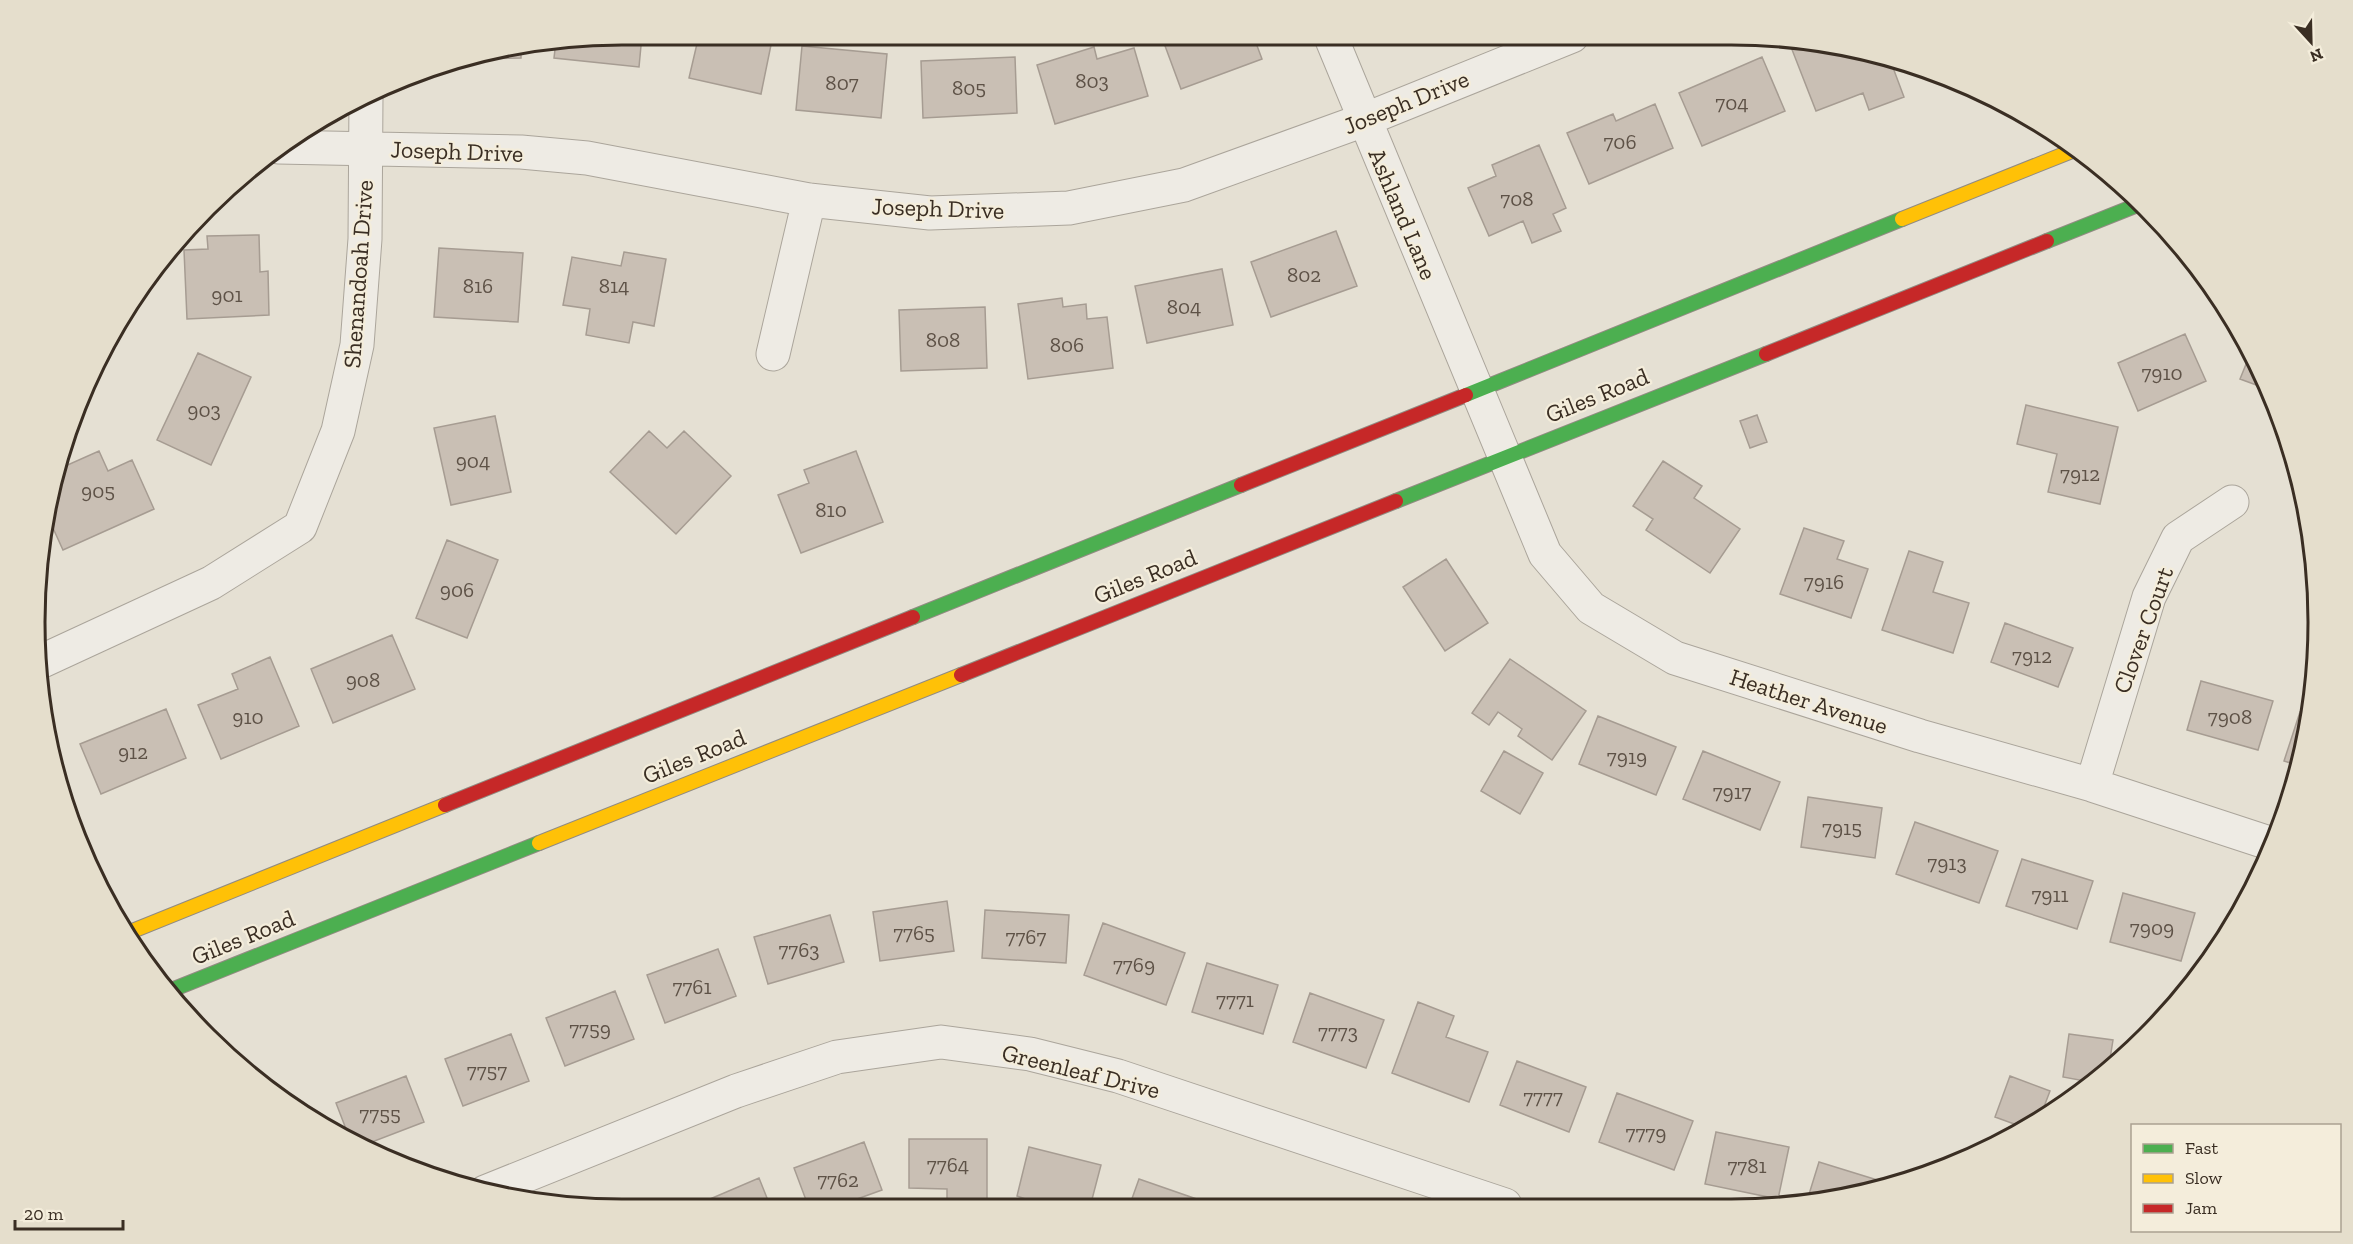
<svg xmlns="http://www.w3.org/2000/svg" width="2353" height="1244" viewBox="0 0 2353 1244" font-family="'Zilla Slab',serif">
<style>
.building{fill:#c9bfb4;stroke:#a69c92;stroke-width:1.5}
.lines{fill:none;stroke-linecap:round;stroke-linejoin:round}
.street-casing{stroke:#aba59b;stroke-width:35}
.fast-casing{stroke:#918b82;stroke-width:16}
.slow-casing{stroke:#918b82;stroke-width:16}
.jam-casing{stroke:#918b82;stroke-width:16}
.street{stroke:#eeebe4;stroke-width:33}
.fast{stroke:#4caf50;stroke-width:14}
.slow{stroke:#ffc107;stroke-width:14}
.jam{stroke:#c62828;stroke-width:14}
.labels{text-anchor:middle;dominant-baseline:central;stroke-width:4.5;stroke-linejoin:round;paint-order:stroke}
.number-label{font-size:21px;fill:#5e5247}
.street-label{font-size:24px;fill:#3a2e23;stroke:#f4eddb}
.rim{fill:none;stroke:#3a2e23;stroke-width:3}
</style>
<rect width="100%" height="100%" fill="#e5e0d3"/>
<!-- building -->
<path class="building" d="M 622,34 L 642,35 L 639,67 L 554,58 L 556,41 Z
M 699,35 L 748,35 L 772,40 L 761,94 L 689,78 Z
M 1161,35 L 1253,35 L 1262,59 L 1181,89 Z
M 1806,42 L 1889,57 L 1904,97 L 1869,110 L 1863,93 L 1816,111 L 1791,47 Z
M 521,44 L 521,58 L 460,59 L 508,46 Z
M 802,46 L 887,54 L 881,118 L 796,110 Z
M 1094,47 L 1097,59 L 1134,48 L 1148,96 L 1055,124 L 1037,65 Z
M 1015,57 L 1017,113 L 923,118 L 921,61 Z
M 1762,57 L 1785,111 L 1702,146 L 1679,93 Z
M 1655,104 L 1673,148 L 1589,184 L 1567,133 L 1613,114 L 1616,121 Z
M 1539,145 L 1566,208 L 1553,214 L 1561,231 L 1532,243 L 1523,221 L 1489,236 L 1468,188 L 1496,176 L 1492,165 Z
M 1336,231 L 1357,286 L 1271,317 L 1251,262 Z
M 259,235 L 260,272 L 268,271 L 269,315 L 187,319 L 184,250 L 208,249 L 207,236 Z
M 439,248 L 523,253 L 518,322 L 434,317 Z
M 624,252 L 666,259 L 654,326 L 633,322 L 629,343 L 586,335 L 590,309 L 563,305 L 572,257 L 621,266 Z
M 1222,269 L 1233,325 L 1147,343 L 1135,286 Z
M 1062,298 L 1063,307 L 1086,304 L 1087,319 L 1107,317 L 1113,368 L 1028,379 L 1018,304 Z
M 985,307 L 987,368 L 901,371 L 899,310 Z
M 2185,334 L 2206,381 L 2138,411 L 2118,363 Z
M 2251,352 L 2267,389 L 2240,379 Z
M 198,353 L 251,377 L 211,465 L 157,440 Z
M 2026,405 L 2118,427 L 2100,504 L 2048,492 L 2057,454 L 2017,444 Z
M 1757,415 L 1767,442 L 1750,448 L 1740,421 Z
M 495,416 L 511,492 L 451,505 L 434,428 Z
M 649,431 L 667,448 L 684,431 L 731,476 L 676,534 L 610,472 Z
M 99,451 L 108,471 L 132,460 L 154,509 L 63,550 L 47,515 L 54,471 Z
M 856,451 L 883,522 L 801,553 L 778,495 L 809,483 L 804,470 Z
M 1663,461 L 1702,486 L 1694,498 L 1740,529 L 1710,573 L 1646,530 L 1653,519 L 1633,506 Z
M 1804,528 L 1844,541 L 1837,559 L 1868,569 L 1851,618 L 1780,594 Z
M 447,540 L 498,560 L 467,638 L 416,618 Z
M 1909,551 L 1943,562 L 1933,592 L 1969,603 L 1953,653 L 1882,630 Z
M 1446,559 L 1488,623 L 1445,651 L 1403,587 Z
M 2005,623 L 2073,648 L 2058,687 L 1991,662 Z
M 392,635 L 415,689 L 333,723 L 311,669 Z
M 270,657 L 299,726 L 221,759 L 198,705 L 238,689 L 232,674 Z
M 1510,659 L 1586,711 L 1552,760 L 1518,736 L 1522,729 L 1498,712 L 1489,725 L 1472,713 Z
M 2201,681 L 2273,701 L 2258,750 L 2187,730 Z
M 166,709 L 186,758 L 101,794 L 80,744 Z
M 2300,712 L 2308,714 L 2300,766 L 2284,761 Z
M 1598,716 L 1676,747 L 1656,795 L 1579,764 Z
M 1504,751 L 1543,773 L 1520,814 L 1481,791 Z
M 1703,751 L 1780,782 L 1760,830 L 1683,799 Z
M 54,754 L 80,820 L 73,823 L 55,774 L 51,756 Z
M 1808,797 L 1882,808 L 1875,858 L 1801,847 Z
M 1915,822 L 1998,851 L 1979,903 L 1896,874 Z
M 2022,859 L 2093,881 L 2077,929 L 2006,906 Z
M 2123,893 L 2195,913 L 2181,961 L 2110,942 Z
M 947,901 L 954,951 L 880,961 L 873,912 Z
M 985,910 L 1069,915 L 1066,963 L 982,958 Z
M 830,915 L 844,962 L 768,984 L 754,937 Z
M 1103,923 L 1185,953 L 1166,1005 L 1084,975 Z
M 718,949 L 736,996 L 665,1023 L 647,975 Z
M 1207,963 L 1278,985 L 1263,1034 L 1192,1012 Z
M 615,991 L 634,1039 L 565,1066 L 546,1018 Z
M 1310,993 L 1384,1020 L 1366,1068 L 1293,1042 Z
M 1418,1002 L 1454,1016 L 1446,1037 L 1488,1052 L 1469,1102 L 1392,1073 Z
M 511,1034 L 529,1081 L 463,1106 L 445,1059 Z
M 2069,1034 L 2113,1040 L 2109,1065 L 2090,1082 L 2063,1077 Z
M 1517,1061 L 1586,1087 L 1569,1132 L 1500,1105 Z
M 406,1076 L 424,1122 L 359,1147 L 351,1142 L 336,1103 Z
M 2010,1076 L 2050,1091 L 2039,1120 L 2025,1128 L 1995,1117 Z
M 1617,1093 L 1693,1121 L 1674,1170 L 1599,1142 Z
M 1716,1132 L 1789,1147 L 1778,1199 L 1705,1184 Z
M 909,1139 L 987,1139 L 987,1205 L 947,1205 L 947,1189 L 909,1188 Z
M 864,1142 L 882,1190 L 835,1207 L 809,1208 L 794,1168 Z
M 1029,1147 L 1101,1165 L 1090,1207 L 1048,1207 L 1017,1196 Z
M 1819,1162 L 1887,1183 L 1806,1204 Z
M 759,1178 L 771,1208 L 689,1208 Z
M 1139,1179 L 1208,1203 L 1206,1206 L 1129,1207 Z"/>
<g class="lines">
<!-- street casing -->
<g class="street-casing">
<path id="street" d="M 1330,35 L 1545,554 L 1591,608 L 1675,658 L 1920,736 L 2092,785 L 2272,844
M 278,147 L 521,152 L 587,158 L 809,200 L 930,213 L 1069,208 L 1184,185 L 1364,120 L 1572,36
M 773,354 L 809,200
M 38,663 L 211,583 L 300,527 L 338,431 L 357,345 L 365,239 L 366,96
M 2092,785 L 2149,597 L 2178,538 L 2232,502
M 485,1192 L 736,1091 L 837,1057 L 941,1042 L 1030,1054 L 1118,1076 L 1505,1205"/>
</g>
<!-- fast casing -->
<g class="fast-casing">
<path id="fast" d="M 2047,241 L 2140,204
M 1466,395 L 1902,219
M 1396,501 L 1766,354
M 913,617 L 1241,485
M 169,991 L 539,843"/>
</g>
<!-- slow casing -->
<g class="slow-casing">
<path id="slow" d="M 1902,219 L 2077,149
M 539,843 L 961,675
M 125,934 L 445,805"/>
</g>
<!-- jam casing -->
<g class="jam-casing">
<path id="jam" d="M 1766,354 L 2047,241
M 1241,485 L 1466,395
M 961,675 L 1396,501
M 445,805 L 913,617"/>
</g>
<!-- street -->
<use href="#street" class="street"/>
<!-- fast -->
<use href="#fast" class="fast"/>
<!-- slow -->
<use href="#slow" class="slow"/>
<!-- jam -->
<use href="#jam" class="jam"/>
</g>
<g class="labels">
<!-- number labels -->
<g class="number-label">
<text x="1092" y="80">803</text>
<text x="842" y="82">807</text>
<text x="969" y="87">805</text>
<text x="1732" y="102">704</text>
<text x="1620" y="141">706</text>
<text x="1517" y="198">708</text>
<text x="1304" y="274">802</text>
<text x="478" y="285">816</text>
<text x="614" y="285">814</text>
<text x="227" y="294">901</text>
<text x="1184" y="306">804</text>
<text x="943" y="339">808</text>
<text x="1067" y="344">806</text>
<text x="2162" y="372">7910</text>
<text x="204" y="409">903</text>
<text x="473" y="460">904</text>
<text x="2080" y="473">7912</text>
<text x="98" y="490">905</text>
<text x="831" y="509">810</text>
<text x="1824" y="581">7916</text>
<text x="457" y="589">906</text>
<text x="2032" y="655">7912</text>
<text x="363" y="679">908</text>
<text x="248" y="716">910</text>
<text x="2230" y="716">7908</text>
<text x="133" y="751">912</text>
<text x="1627" y="756">7919</text>
<text x="1732" y="791">7917</text>
<text x="1842" y="827">7915</text>
<text x="1947" y="862">7913</text>
<text x="2050" y="894">7911</text>
<text x="2152" y="927">7909</text>
<text x="914" y="932">7765</text>
<text x="1026" y="936">7767</text>
<text x="799" y="949">7763</text>
<text x="1134" y="964">7769</text>
<text x="692" y="986">7761</text>
<text x="1235" y="999">7771</text>
<text x="590" y="1028">7759</text>
<text x="1338" y="1031">7773</text>
<text x="487" y="1070">7757</text>
<text x="1543" y="1096">7777</text>
<text x="380" y="1113">7755</text>
<text x="1646" y="1132">7779</text>
<text x="948" y="1164">7764</text>
<text x="1747" y="1165">7781</text>
<text x="838" y="1179">7762</text>
</g>
<!-- street labels -->
<g class="street-label">
<text transform="translate(1406 102) rotate(-22)">Joseph Drive</text>
<text transform="translate(457 151) rotate(2)">Joseph Drive</text>
<text transform="translate(938 208) rotate(2)">Joseph Drive</text>
<text transform="translate(1403 214) rotate(67)">Ashland Lane</text>
<text transform="translate(358 274) rotate(-86)">Shenandoah Drive</text>
<text transform="translate(1597 395) rotate(-22)">Giles Road</text>
<text transform="translate(1145 576) rotate(-22)">Giles Road</text>
<text transform="translate(2143 630) rotate(-70)">Clover Court</text>
<text transform="translate(1809 701) rotate(18)">Heather Avenue</text>
<text transform="translate(694 756) rotate(-22)">Giles Road</text>
<text transform="translate(243 937) rotate(-22)">Giles Road</text>
<text transform="translate(1081 1071) rotate(14)">Greenleaf Drive</text>
</g>
</g>
<!-- crop -->
<path d="M0 0H2353V1244H0ZM622 45H1731A577 577 0 0 1 2308 622V622A577 577 0 0 1 1731 1199H622A577 577 0 0 1 45 622V622A577 577 0 0 1 622 45Z" fill="#e5decc" fill-rule="evenodd"/>
<path class="rim" d="M622 45H1731A577 577 0 0 1 2308 622V622A577 577 0 0 1 1731 1199H622A577 577 0 0 1 45 622V622A577 577 0 0 1 622 45Z"/>
<!-- legend -->
<rect x="2131" y="1124" width="210" height="108" fill="#f4eddb" stroke="#aaa191" stroke-width="1.5"/>
<rect x="2143" y="1144" width="30" height="9" fill="#4caf50" stroke="#aaa191" stroke-width="1.5"/>
<text x="2185" y="1154" font-size="18" fill="#3a2e23">Fast</text>
<rect x="2143" y="1174" width="30" height="9" fill="#ffc107" stroke="#aaa191" stroke-width="1.5"/>
<text x="2185" y="1184" font-size="18" fill="#3a2e23">Slow</text>
<rect x="2143" y="1204" width="30" height="9" fill="#c62828" stroke="#aaa191" stroke-width="1.5"/>
<text x="2185" y="1214" font-size="18" fill="#3a2e23">Jam</text>
<!-- north arrow -->
<g transform="translate(2311 42) rotate(158)" stroke="#f4eddb" stroke-width="4.5" paint-order="stroke">
<path d="M0-4.5L10 22L0 15L-10 22Z" fill="#3a2e23"/>
<text y="-9" font-size="16" font-weight="bold" text-anchor="middle" fill="#3a2e23">N</text>
</g>
<!-- scale -->
<path d="M15 1220v9h108v-9" fill="none" stroke="#3a2e23" stroke-width="3"/>
<text x="24" y="1220" font-size="18" fill="#3a2e23" stroke="#f4eddb" stroke-width="4.5" paint-order="stroke">20 m</text>
</svg>
